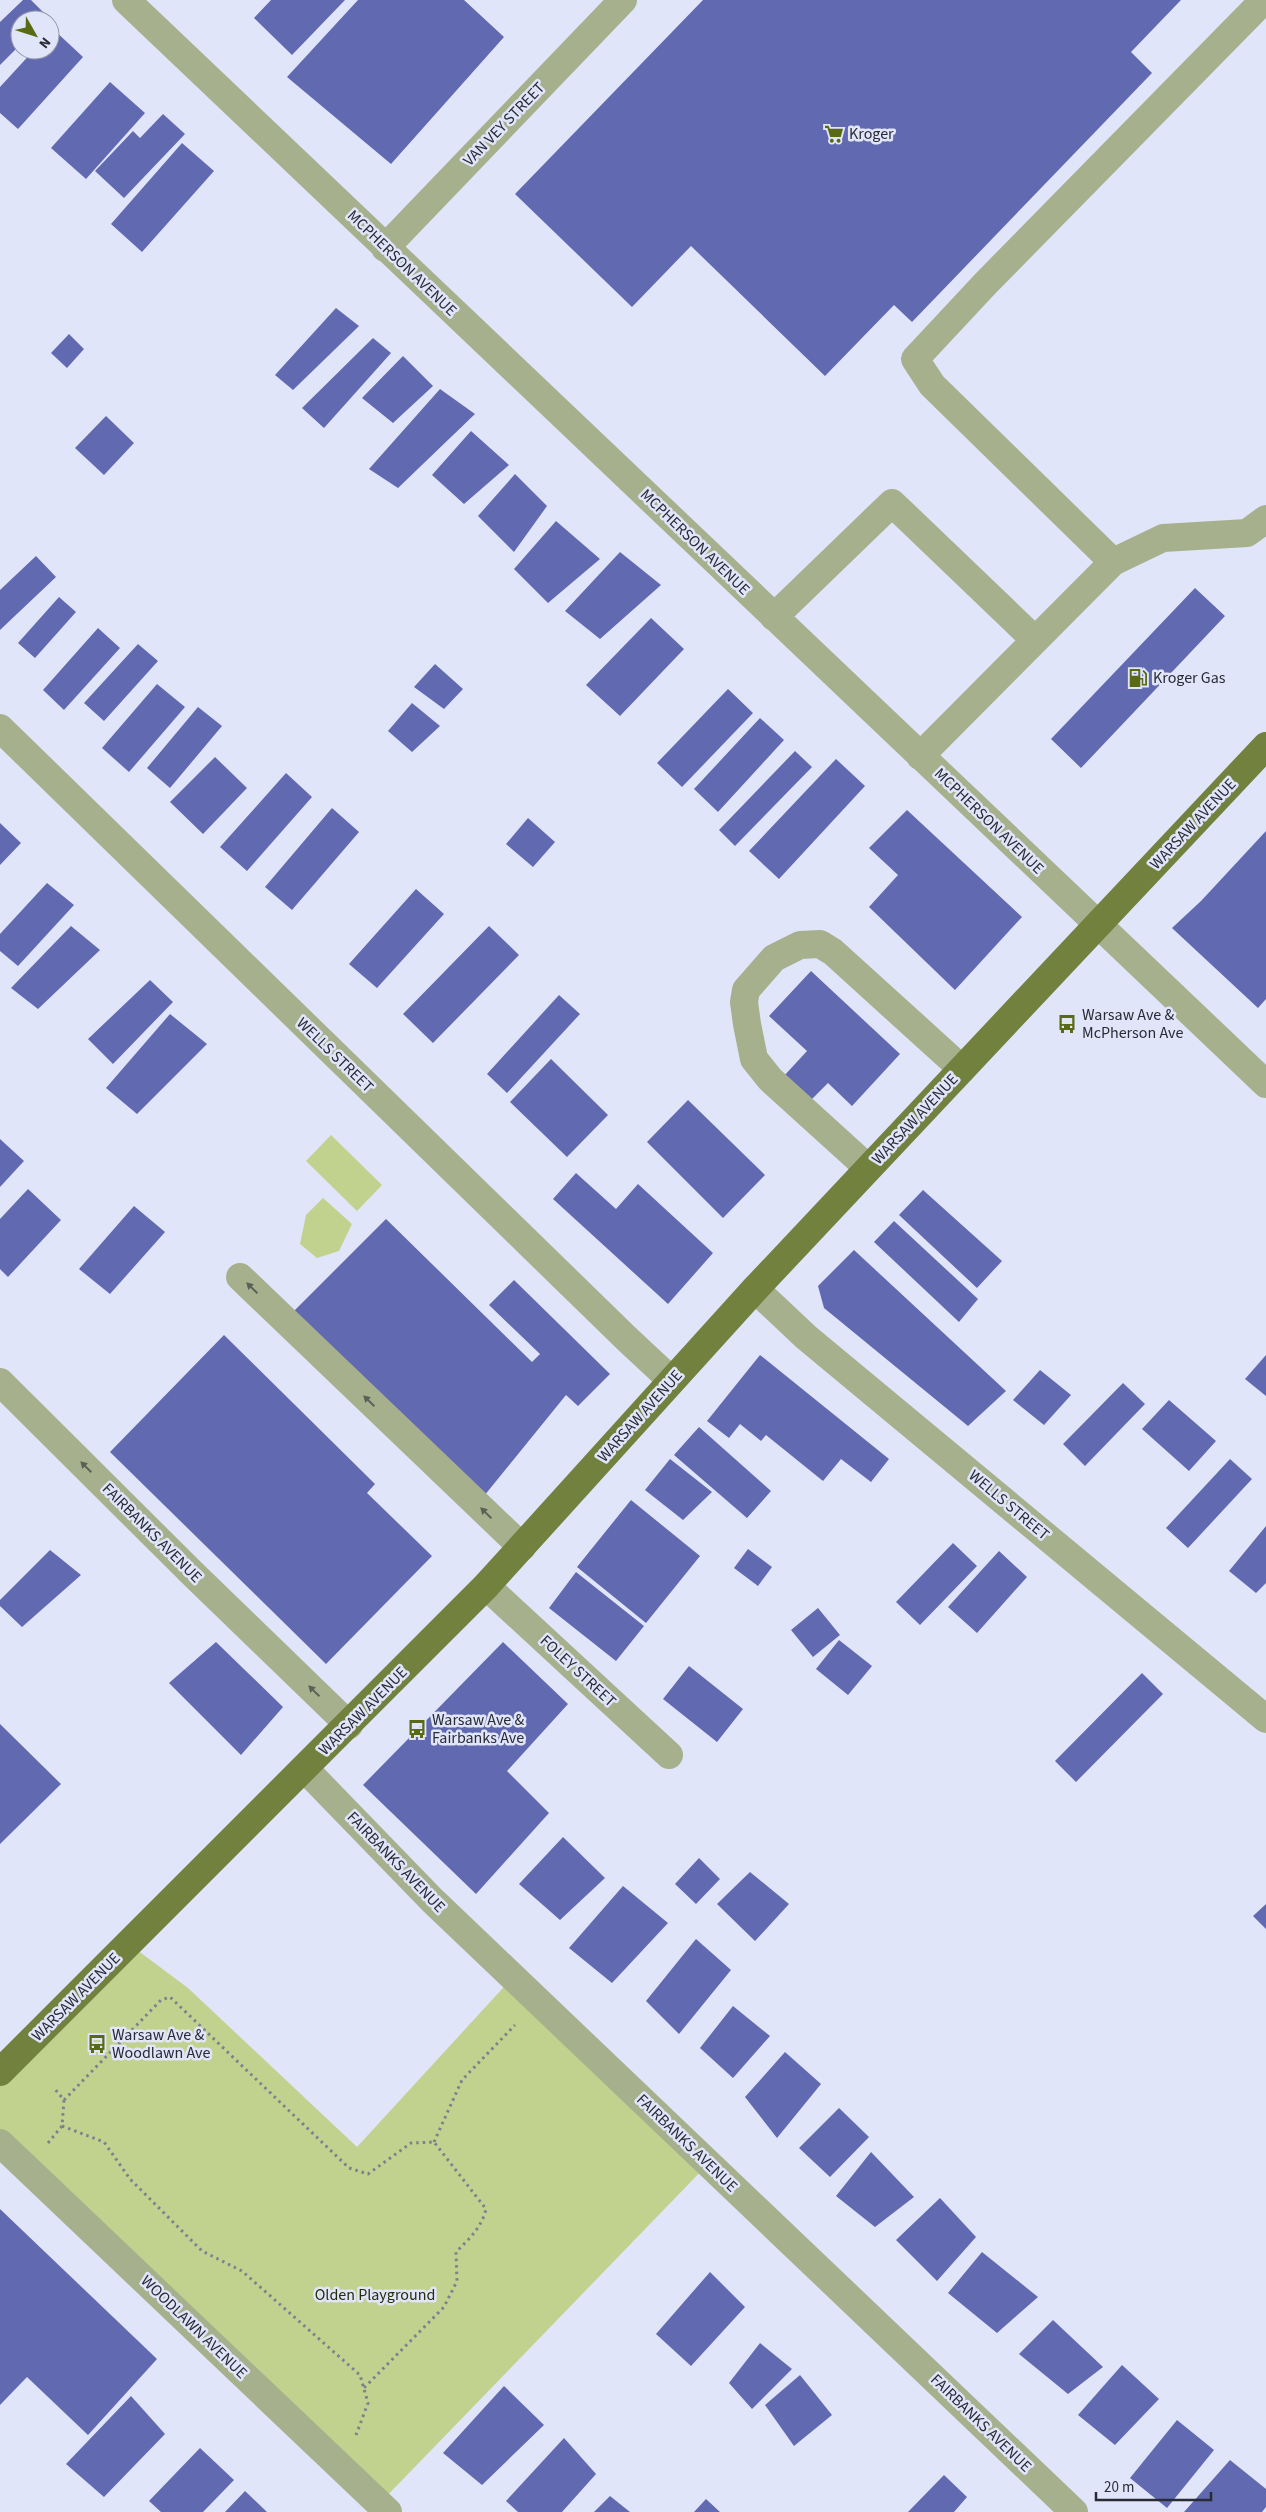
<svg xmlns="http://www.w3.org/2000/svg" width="1266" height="2512" viewBox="0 0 1266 2512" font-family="'Source Sans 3',sans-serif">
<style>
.green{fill:#c1d28e}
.building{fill:#616ab1}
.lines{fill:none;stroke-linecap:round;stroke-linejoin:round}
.path{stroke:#7c808f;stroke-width:3;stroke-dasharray:2.5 4;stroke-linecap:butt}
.minor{stroke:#a6b08d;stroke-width:28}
.major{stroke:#72813e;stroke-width:28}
.oneway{fill:#5b6058}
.labels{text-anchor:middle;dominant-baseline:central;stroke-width:5;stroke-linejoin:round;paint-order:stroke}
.street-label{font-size:16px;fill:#292b35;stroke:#e0e5fa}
.poi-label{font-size:16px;fill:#292b35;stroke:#e0e5fa;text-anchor:start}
.park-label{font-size:16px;fill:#262d09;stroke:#e0e5fa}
</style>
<rect width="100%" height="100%" fill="#e0e5fa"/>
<!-- green -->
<path class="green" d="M 331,1135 L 382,1185 L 357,1211 L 306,1161 Z
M 323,1198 L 352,1224 L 339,1251 L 317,1258 L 300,1244 L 306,1215 Z
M 129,1944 L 188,1988 L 357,2147 L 513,1977 L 709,2163 L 379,2504 L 0,2143 L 0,2072 Z"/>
<!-- building -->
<path class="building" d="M 23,0 L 31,0 L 48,17 L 46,20 L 20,20 L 20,45 L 0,65 L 0,22 Z
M 271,0 L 345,0 L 292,55 L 254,18 Z
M 358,0 L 464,0 L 504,37 L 391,164 L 287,77 Z
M 703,0 L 1181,0 L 1131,52 L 1152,73 L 912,322 L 894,305 L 825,376 L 691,246 L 632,307 L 515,194 Z
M 53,29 L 83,57 L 18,129 L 0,113 L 0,87 L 34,50 L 50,50 L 50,32 Z
M 110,82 L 145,113 L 86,179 L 51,148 Z
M 163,114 L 185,134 L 124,198 L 95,171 L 133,131 L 140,138 Z
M 182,143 L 214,171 L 142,252 L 111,224 Z
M 336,308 L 359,326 L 293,390 L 275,375 Z
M 69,334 L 84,349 L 67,368 L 51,353 Z
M 373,338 L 391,353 L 324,428 L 302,408 Z
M 403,356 L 433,386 L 393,423 L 362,398 Z
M 440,389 L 475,414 L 398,488 L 369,469 Z
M 106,416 L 134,443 L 104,475 L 75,448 Z
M 471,431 L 509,465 L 464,504 L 432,475 Z
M 515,474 L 547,506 L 514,552 L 478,516 Z
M 556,521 L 600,559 L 548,603 L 514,569 Z
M 620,552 L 661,585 L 600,639 L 565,611 Z
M 36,556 L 56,577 L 0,630 L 0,590 Z
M 1195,588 L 1225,616 L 1081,768 L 1051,739 Z
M 59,597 L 76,612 L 35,658 L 18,643 Z
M 651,618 L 684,649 L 620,716 L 586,685 Z
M 98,628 L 120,648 L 64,710 L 43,690 Z
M 138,644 L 158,661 L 104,721 L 84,703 Z
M 435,664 L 463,689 L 444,709 L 414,687 Z
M 157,684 L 185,707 L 129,772 L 102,748 Z
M 728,689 L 753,713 L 682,787 L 657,763 Z
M 412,703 L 440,726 L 412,752 L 388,731 Z
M 198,707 L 222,726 L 170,788 L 147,768 Z
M 760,718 L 784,740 L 718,812 L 694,789 Z
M 795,751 L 812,767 L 735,846 L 719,830 Z
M 215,757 L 247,788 L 203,834 L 170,802 Z
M 836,759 L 865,786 L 779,879 L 749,851 Z
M 286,773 L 312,797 L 247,871 L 220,847 Z
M 332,808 L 359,832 L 292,910 L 265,887 Z
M 907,810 L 1022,917 L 955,990 L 869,907 L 898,875 L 869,848 Z
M 528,818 L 555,842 L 533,867 L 506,844 Z
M 0,823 L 21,843 L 0,865 Z
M 1266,831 L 1266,999 L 1258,1008 L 1172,928 L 1201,901 Z
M 47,883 L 74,905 L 18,966 L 0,951 L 0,934 Z
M 416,889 L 444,914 L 377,988 L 349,964 Z
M 71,926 L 100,950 L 38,1009 L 11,988 Z
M 489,926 L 519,955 L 433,1043 L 403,1014 Z
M 811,971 L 900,1054 L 852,1106 L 828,1083 L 810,1101 L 783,1077 L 807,1051 L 769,1016 Z
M 150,980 L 173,1002 L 113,1064 L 88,1039 Z
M 559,995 L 580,1014 L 507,1093 L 487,1074 Z
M 170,1014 L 207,1044 L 137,1114 L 106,1088 Z
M 551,1059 L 608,1115 L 567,1157 L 510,1102 Z
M 688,1100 L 765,1175 L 723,1218 L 647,1142 Z
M 0,1139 L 24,1161 L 0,1187 Z
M 576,1173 L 616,1209 L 638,1184 L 713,1253 L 668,1304 L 553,1199 Z
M 28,1189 L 61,1220 L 8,1277 L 0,1269 L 0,1219 Z
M 923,1190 L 1002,1261 L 977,1288 L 899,1215 Z
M 134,1206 L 165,1232 L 110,1294 L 79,1269 Z
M 386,1219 L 532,1362 L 540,1354 L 489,1305 L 514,1280 L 610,1374 L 578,1406 L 566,1395 L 484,1496 L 294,1311 Z
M 894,1221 L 978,1299 L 959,1322 L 874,1242 Z
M 854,1250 L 1006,1391 L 968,1426 L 824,1308 L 818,1286 Z
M 224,1335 L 375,1484 L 367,1493 L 432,1556 L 326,1664 L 110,1452 Z
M 760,1355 L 889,1459 L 871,1482 L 841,1459 L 823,1481 L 766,1435 L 761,1441 L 740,1424 L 729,1438 L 707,1421 Z
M 1266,1355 L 1266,1396 L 1245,1379 Z
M 1040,1370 L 1071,1395 L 1044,1425 L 1013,1400 Z
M 1123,1383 L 1145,1404 L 1085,1466 L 1063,1444 Z
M 1169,1400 L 1216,1441 L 1189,1471 L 1142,1429 Z
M 699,1427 L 771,1491 L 747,1518 L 674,1455 Z
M 670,1459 L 712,1492 L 683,1520 L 645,1490 Z
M 1230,1459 L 1252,1479 L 1188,1548 L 1166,1528 Z
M 631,1500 L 700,1556 L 646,1623 L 577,1567 Z
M 1266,1526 L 1266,1583 L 1256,1593 L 1229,1571 Z
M 953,1543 L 977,1566 L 920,1625 L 896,1602 Z
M 748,1549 L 772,1567 L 758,1586 L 734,1568 Z
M 50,1550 L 81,1575 L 22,1627 L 0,1606 L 0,1600 Z
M 999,1551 L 1027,1577 L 977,1633 L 948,1607 Z
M 576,1572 L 644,1626 L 616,1661 L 549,1608 Z
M 818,1608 L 840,1635 L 813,1657 L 791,1630 Z
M 839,1640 L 872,1666 L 848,1695 L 816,1669 Z
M 216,1642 L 283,1707 L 241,1755 L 169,1683 Z
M 503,1642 L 568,1704 L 507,1771 L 549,1813 L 476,1894 L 363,1785 Z
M 689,1666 L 743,1709 L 717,1742 L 663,1699 Z
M 1142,1673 L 1163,1694 L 1076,1782 L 1055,1761 Z
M 0,1724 L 61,1784 L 0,1844 Z
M 563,1837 L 605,1878 L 560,1920 L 519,1884 Z
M 699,1858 L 720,1879 L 696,1904 L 675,1884 Z
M 750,1872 L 789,1904 L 755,1941 L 717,1904 Z
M 623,1886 L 668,1923 L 612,1983 L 569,1948 Z
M 1266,1904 L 1266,1929 L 1253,1916 Z
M 696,1939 L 731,1970 L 679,2034 L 646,2001 Z
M 733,2006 L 770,2036 L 733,2078 L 700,2048 Z
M 785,2052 L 821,2084 L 777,2138 L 745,2097 Z
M 839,2108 L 869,2137 L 830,2177 L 799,2148 Z
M 871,2152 L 914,2197 L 875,2227 L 836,2196 Z
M 940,2198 L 976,2237 L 937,2281 L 896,2240 Z
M 0,2209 L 157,2359 L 88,2435 L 27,2377 L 0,2405 Z
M 982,2252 L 1038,2297 L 997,2333 L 948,2293 Z
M 710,2272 L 745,2307 L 691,2366 L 656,2334 Z
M 1053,2320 L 1103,2367 L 1068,2394 L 1019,2354 Z
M 760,2343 L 792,2369 L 752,2409 L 729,2383 Z
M 1122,2365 L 1159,2399 L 1115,2445 L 1078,2415 Z
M 800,2375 L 832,2415 L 794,2446 L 765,2405 Z
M 504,2386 L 544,2425 L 482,2485 L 443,2453 Z
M 131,2396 L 165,2434 L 104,2497 L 66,2464 Z
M 1177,2420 L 1214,2450 L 1167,2508 L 1130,2478 Z
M 564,2438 L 596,2474 L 562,2512 L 518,2512 L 506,2501 Z
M 200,2448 L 234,2480 L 203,2512 L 161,2512 L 149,2501 Z
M 1230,2460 L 1266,2489 L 1266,2507 L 1262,2512 L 1184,2512 Z
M 944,2475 L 967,2497 L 954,2512 L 908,2512 Z
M 245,2491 L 267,2512 L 225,2512 Z
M 610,2496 L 630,2512 L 594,2512 Z
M 706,2499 L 720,2512 L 694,2512 Z"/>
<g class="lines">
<!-- path -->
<path class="path" d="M 64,2100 L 161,2000 L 170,1997 L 349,2168 L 368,2174 L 411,2143 L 434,2142 L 486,2209 C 482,2227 469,2239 456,2252 L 457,2281 L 444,2307 L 364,2388
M 62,2126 L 104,2142 L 130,2179 L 202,2251 L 242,2271 L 360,2375 L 368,2403 L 356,2435
M 434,2142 L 462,2080 L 515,2025
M 48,2143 L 62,2126 L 64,2100 L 54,2088"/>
<!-- minor -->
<path class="minor" d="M 126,0 L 1266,1084
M 385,248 L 623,0
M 1113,562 L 932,385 L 915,359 L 986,283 L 1264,0
M 774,617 L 892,503 L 1035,640
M 0,728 L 627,1339 L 671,1380
M 920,756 L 1113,562 L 1163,538 L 1247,533 L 1266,519
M 868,1168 L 770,1079 L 754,1059 L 747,1024 L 744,1002 L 746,990 L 774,958 L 800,945 L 820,944 L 833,952 L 962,1069
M 240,1277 L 522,1547
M 755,1289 L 806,1337 L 1266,1719
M 0,1382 L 192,1573 L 349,1725
M 486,1586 L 669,1755
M 305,1769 L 432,1900 L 1074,2512
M 0,2143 L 388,2512"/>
<!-- major -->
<path class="major" d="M 0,2072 L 486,1586 L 755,1289 L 1266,746"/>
</g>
<!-- one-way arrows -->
<defs><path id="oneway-solid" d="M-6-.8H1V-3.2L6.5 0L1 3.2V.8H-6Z" transform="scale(1.25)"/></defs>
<g class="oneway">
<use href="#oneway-solid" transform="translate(252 1288) rotate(-136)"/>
<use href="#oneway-solid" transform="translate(369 1401) rotate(-136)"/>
<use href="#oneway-solid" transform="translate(86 1467) rotate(-135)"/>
<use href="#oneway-solid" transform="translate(486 1513) rotate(-136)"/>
<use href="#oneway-solid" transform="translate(314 1691) rotate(-136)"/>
</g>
<!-- icons -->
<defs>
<g id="supermarket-bare" transform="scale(1.5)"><path d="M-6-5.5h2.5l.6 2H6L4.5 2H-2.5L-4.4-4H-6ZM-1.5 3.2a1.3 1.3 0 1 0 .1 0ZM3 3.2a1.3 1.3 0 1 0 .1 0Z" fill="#5a6a14" stroke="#e0e5fa" stroke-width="2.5" paint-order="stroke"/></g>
<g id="fuel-bare" transform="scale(1.5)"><path d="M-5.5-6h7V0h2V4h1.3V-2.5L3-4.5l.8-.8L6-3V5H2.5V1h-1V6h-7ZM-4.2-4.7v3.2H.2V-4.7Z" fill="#5a6a14" stroke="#e0e5fa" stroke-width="2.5" paint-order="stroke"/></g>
<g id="bus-bare" transform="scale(1.5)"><path d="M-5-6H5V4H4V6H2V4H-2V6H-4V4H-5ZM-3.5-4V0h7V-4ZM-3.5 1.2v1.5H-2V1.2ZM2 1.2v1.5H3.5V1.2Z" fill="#5a6a14" stroke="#e0e5fa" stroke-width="2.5" paint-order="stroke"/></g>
</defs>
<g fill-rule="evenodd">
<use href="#supermarket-bare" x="834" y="134"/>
<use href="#fuel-bare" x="1138" y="678"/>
<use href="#bus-bare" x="1067" y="1024"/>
<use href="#bus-bare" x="417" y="1729"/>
<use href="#bus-bare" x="97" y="2044"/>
</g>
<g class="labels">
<!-- street labels -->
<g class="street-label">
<text transform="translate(504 124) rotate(-46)">VAN VEY STREET</text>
<text transform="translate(402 263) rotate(44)">MCPHERSON AVENUE</text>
<text transform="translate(695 542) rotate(44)">MCPHERSON AVENUE</text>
<text transform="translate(989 821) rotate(44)">MCPHERSON AVENUE</text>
<text transform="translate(1193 824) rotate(-47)">WARSAW AVENUE</text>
<text transform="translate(335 1055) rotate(44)">WELLS STREET</text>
<text transform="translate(915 1119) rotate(-47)">WARSAW AVENUE</text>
<text transform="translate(640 1416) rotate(-48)">WARSAW AVENUE</text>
<text transform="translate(1009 1505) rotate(40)">WELLS STREET</text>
<text transform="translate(152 1533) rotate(45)">FAIRBANKS AVENUE</text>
<text transform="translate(578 1671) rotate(43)">FOLEY STREET</text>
<text transform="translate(363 1711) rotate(-45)">WARSAW AVENUE</text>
<text transform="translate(396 1862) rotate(46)">FAIRBANKS AVENUE</text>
<text transform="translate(76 1997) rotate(-45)">WARSAW AVENUE</text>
<text transform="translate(687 2143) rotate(44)">FAIRBANKS AVENUE</text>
<text transform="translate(194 2327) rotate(44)">WOODLAWN AVENUE</text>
<text transform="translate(981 2423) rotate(44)">FAIRBANKS AVENUE</text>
</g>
<!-- poi labels -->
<g class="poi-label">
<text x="849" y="134">Kroger</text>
<text x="1153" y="678">Kroger Gas</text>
<text x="1082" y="1015">Warsaw Ave &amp;<tspan x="1082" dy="18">McPherson Ave</tspan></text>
<text x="432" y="1720">Warsaw Ave &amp;<tspan x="432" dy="18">Fairbanks Ave</tspan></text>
<text x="112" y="2035">Warsaw Ave &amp;<tspan x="112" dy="18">Woodlawn Ave</tspan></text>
</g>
<!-- park labels -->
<g class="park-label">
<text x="375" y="2295">Olden Playground</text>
</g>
</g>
<!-- north arrow -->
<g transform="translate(35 35) rotate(129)"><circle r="24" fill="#e0e5fa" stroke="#979bab"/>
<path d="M0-4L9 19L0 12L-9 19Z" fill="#5a6a14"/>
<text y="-8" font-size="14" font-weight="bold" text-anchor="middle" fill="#292b35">N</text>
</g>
<!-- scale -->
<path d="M1096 2492v8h115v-8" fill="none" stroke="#292b35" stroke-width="2.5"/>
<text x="1104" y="2492" font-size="15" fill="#292b35" stroke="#e0e5fa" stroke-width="4" paint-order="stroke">20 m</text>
</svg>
